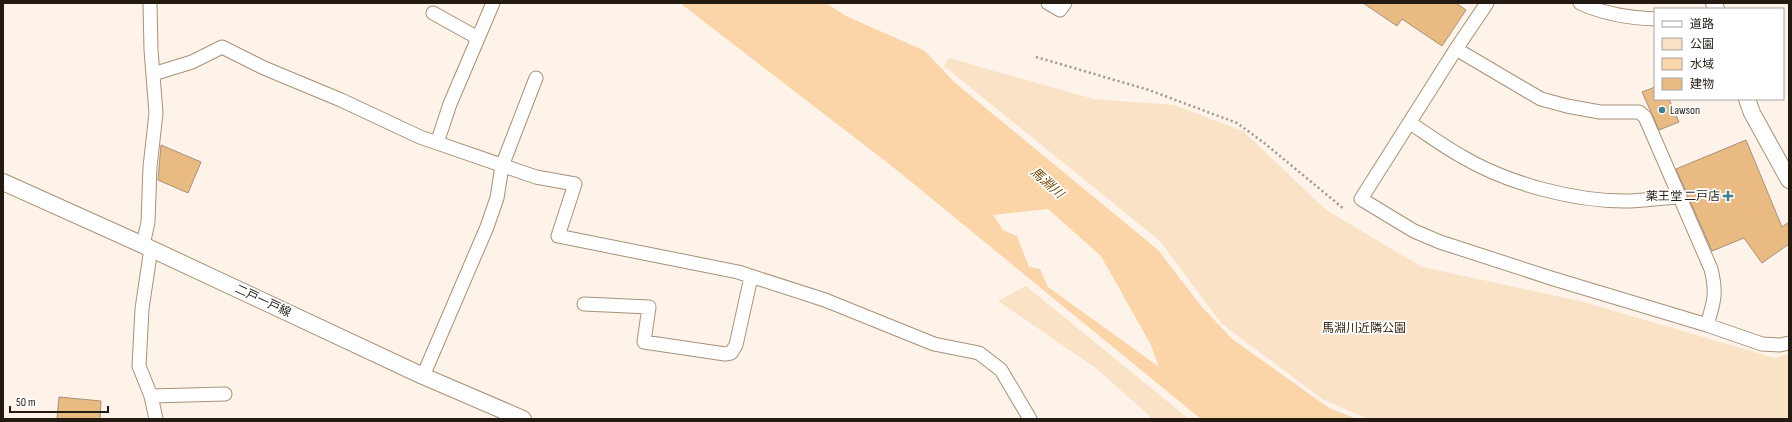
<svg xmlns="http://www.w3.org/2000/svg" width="1792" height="422" viewBox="0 0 1792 422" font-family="'Sofia Sans Condensed','Noto Sans JP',sans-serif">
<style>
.green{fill:#fae2c7}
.water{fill:#fbd4a7;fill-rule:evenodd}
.building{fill:#eaba83;stroke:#a79178}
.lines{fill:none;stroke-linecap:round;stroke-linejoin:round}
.minor-casing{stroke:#a79178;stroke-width:15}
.major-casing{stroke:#a79178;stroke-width:18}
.path{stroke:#9e958b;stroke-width:2.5;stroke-dasharray:2 3;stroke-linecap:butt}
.minor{stroke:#fff;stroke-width:13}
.major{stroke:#fff;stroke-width:16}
.poi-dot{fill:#3e7e92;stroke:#fff;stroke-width:1.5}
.labels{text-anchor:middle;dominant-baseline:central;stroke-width:3.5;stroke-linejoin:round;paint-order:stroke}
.poi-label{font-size:12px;fill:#231b11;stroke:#fff;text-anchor:start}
.street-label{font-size:12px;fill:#231b11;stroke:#fff}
.park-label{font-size:12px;fill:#3c280f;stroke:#fff}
.water-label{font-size:13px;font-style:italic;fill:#744800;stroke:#fff}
</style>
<rect width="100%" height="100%" fill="#fdf3e9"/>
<!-- green -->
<path class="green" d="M 949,58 L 1093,99 L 1174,105 L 1243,131 L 1325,209 L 1422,267 L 1580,301 L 1775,358 L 1789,354 L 1789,419 L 1368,419 L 1322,399 L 1222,324 L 1160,241 L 944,66 Z
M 1026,286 L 1189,419 L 1153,419 L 1097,369 L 998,301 Z"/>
<!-- water -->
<path class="water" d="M 680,3 L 826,3 L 846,16 L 925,51 L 954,82 L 1158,250 L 1201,306 L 1232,339 L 1329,408 L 1357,419 L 1201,419 L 893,167 ZM 1048,209 L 1101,256 L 1151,345 L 1159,367 L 1048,287 L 1040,269 L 1029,267 L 1017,236 L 1003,230 L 993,215 Z"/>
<!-- building -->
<path class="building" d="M 1363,3 L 1456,3 L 1466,10 L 1442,46 L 1402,19 L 1397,26 Z
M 1655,87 L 1655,99 L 1669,99 L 1679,122 L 1659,130 L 1642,92 Z
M 1746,140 L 1782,227 L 1789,222 L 1789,244 L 1762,263 L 1744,238 L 1712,251 L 1676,169 Z
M 161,145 L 201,162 L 188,193 L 158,180 Z
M 59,397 L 101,401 L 100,419 L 57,419 Z"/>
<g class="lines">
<!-- minor casing -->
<g class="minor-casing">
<path id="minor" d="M 1048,3 L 1060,10 L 1065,3
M 1487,3 L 1456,49 L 1361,199 L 1414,231 L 1440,242 L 1554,279 L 1707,325 L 1762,344 L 1780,345 L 1789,343
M 1580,3 C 1604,14 1629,18 1655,19
M 433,13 L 478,38
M 1456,49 L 1541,99 L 1567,106 L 1600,112 L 1639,112 L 1645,117 L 1711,269 C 1717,293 1714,302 1707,325
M 153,74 L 192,62 L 222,47 L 264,68 L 341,100 L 420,137 L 536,177 L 575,184 L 558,236 L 738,272 L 825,300 L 934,344 L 979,353 L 1001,370 L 1030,419
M 1410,123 C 1427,134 1443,146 1461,156 C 1508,184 1576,202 1630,201 C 1646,200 1663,198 1679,197
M 437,143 L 450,104 L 493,3
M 143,245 L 148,222 L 150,167 L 156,113 L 151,50 L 150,3
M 151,248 L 142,309 L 139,366 L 151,396 L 156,419
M 584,304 L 649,307 L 644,342 L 725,354 L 731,353 L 736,345 L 751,277
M 423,376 L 487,227 L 497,198 L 502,166 L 536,78
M 151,396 L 225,394"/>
</g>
<!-- major casing -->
<g class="major-casing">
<path id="major" d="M 1714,3 L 1716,9
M 1747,99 L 1752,113 L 1789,180
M 3,182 L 143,245 L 423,376 L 523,419"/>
</g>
<!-- path -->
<path class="path" d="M 1036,57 L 1149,90 L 1237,123 L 1263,142 L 1344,209"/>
<!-- minor -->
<use href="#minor" class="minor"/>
<!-- major -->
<use href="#major" class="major"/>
</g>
<!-- markers -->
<g class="poi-dot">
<circle cx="1662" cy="110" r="4"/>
<path d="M1726 190h4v4h4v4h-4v4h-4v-4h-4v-4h4z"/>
</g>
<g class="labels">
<!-- poi labels -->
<g class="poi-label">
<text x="1670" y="110">Lawson</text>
<text x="1720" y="196" text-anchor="end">薬王堂 二戸店</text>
</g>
<!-- street labels -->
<g class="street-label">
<text transform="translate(263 301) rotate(25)">二戸一戸線</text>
</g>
<!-- park labels -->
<g class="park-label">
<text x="1364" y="328">馬淵川近隣公園</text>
</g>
<!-- water labels -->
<g class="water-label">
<text transform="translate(1047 183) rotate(42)">馬淵川</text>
</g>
</g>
<!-- border -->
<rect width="1792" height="422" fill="none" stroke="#231b11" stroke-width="8"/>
<!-- legend -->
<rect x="1654" y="8" width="130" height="92" fill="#ffffff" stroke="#a7a4a0"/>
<rect x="1662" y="21" width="20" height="6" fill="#ffffff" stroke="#a7a4a0"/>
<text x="1690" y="28" font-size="12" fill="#231b11">道路</text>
<rect x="1662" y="38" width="20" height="12" fill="#fae2c7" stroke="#a7a4a0"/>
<text x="1690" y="48" font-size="12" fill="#231b11">公園</text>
<rect x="1662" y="58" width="20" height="12" fill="#fbd4a7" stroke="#a7a4a0"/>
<text x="1690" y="68" font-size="12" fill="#231b11">水域</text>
<rect x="1662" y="78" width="20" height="12" fill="#eaba83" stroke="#a7a4a0"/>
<text x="1690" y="88" font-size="12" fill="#231b11">建物</text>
<!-- scale -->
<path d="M10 406v6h98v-6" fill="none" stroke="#231b11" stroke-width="2"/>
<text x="16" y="406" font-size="12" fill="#231b11" stroke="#ffffff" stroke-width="3" paint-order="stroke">50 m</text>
</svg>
